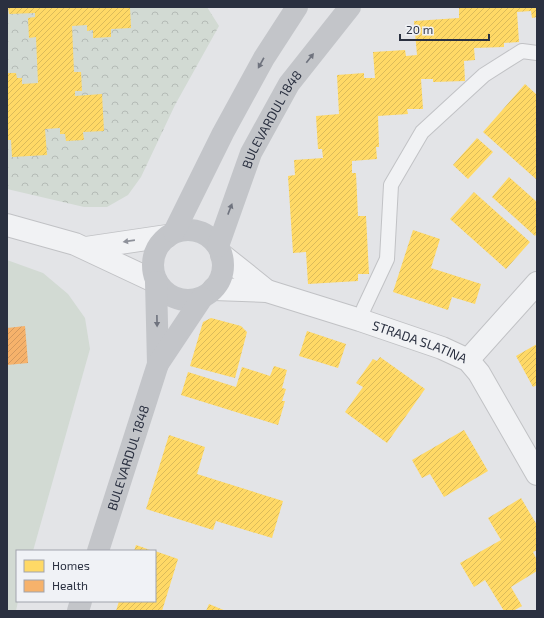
<svg xmlns="http://www.w3.org/2000/svg" width="544" height="618" viewBox="0 0 544 618" font-family="'Exo 2',sans-serif">
<style>
.grass{fill:#d2dad3}
.forest{fill:url(#forest-crowns)}
.homes{fill:url(#homes-hatch)}
.health{fill:url(#health-hatch)}
.lines{fill:none;stroke-linecap:round;stroke-linejoin:round}
.lane-casing{stroke:#c1c2c5;stroke-width:16}
.street-casing{stroke:#c1c2c5;stroke-width:24}
.lane{stroke:#f1f2f4;stroke-width:14}
.street{stroke:#f1f2f4;stroke-width:22}
.secondary{stroke:#c3c5c9;stroke-width:22}
.oneway{fill:#6f737e}
.oneway2{fill:#8e919a}
.labels{text-anchor:middle;dominant-baseline:central;stroke-width:4;stroke-linejoin:round;paint-order:stroke}
.street-label{font-size:13px;fill:#2a3040;stroke:#f0f2f6}
</style>
<defs>
<pattern id="forest-crowns" width="20" height="18" patternUnits="userSpaceOnUse"><rect width="20" height="18" fill="#d2dad3"/><path d="M2 6a3 3 0 1 1 6 0M12 15a3 3 0 1 1 6 0" fill="none" stroke="#b4bbb6"/></pattern>
<pattern id="homes-hatch" width="6" height="6" patternUnits="userSpaceOnUse"><rect width="6" height="6" fill="#ffd966"/><path d="M-1 1l2-2M0 6l6-6M5 7l2-2" fill="none" stroke="#dbbb5a"/></pattern>
<pattern id="health-hatch" width="6" height="6" patternUnits="userSpaceOnUse"><rect width="6" height="6" fill="#f6b26b"/><path d="M-1 1l2-2M0 6l6-6M5 7l2-2" fill="none" stroke="#d3995e"/></pattern>
</defs>
<rect width="100%" height="100%" fill="#e3e4e7"/>
<!-- grass -->
<path class="grass" d="M 7,260 L 43,273 L 68,294 L 85,318 L 90,349 L 33,551 L 17,551 L 18,601 L 16,611 L 7,611 Z"/>
<!-- forest -->
<path class="forest" d="M 7,7 L 207,7 L 219,26 L 175,105 L 141,177 L 128,195 L 107,207 L 84,207 L 7,189 Z"/>
<!-- homes -->
<path class="homes" d="M 8,7 L 130,7 L 131,28 L 111,29 L 111,37 L 93,38 L 93,30 L 87,31 L 87,25 L 72,26 L 74,72 L 81,72 L 82,91 L 75,91 L 75,96 L 102,94 L 104,131 L 83,132 L 84,140 L 66,141 L 65,134 L 60,134 L 60,128 L 45,129 L 47,155 L 12,157 L 11,140 L 7,140 L 7,73 L 16,73 L 17,78 L 22,78 L 22,84 L 38,83 L 36,37 L 29,38 L 28,18 L 35,17 L 35,13 L 9,14 Z
M 459,7 L 537,7 L 537,17 L 532,18 L 531,11 L 517,12 L 519,42 L 504,43 L 504,47 L 474,48 L 475,60 L 464,61 L 465,81 L 433,82 L 433,79 L 421,79 L 423,109 L 407,109 L 408,114 L 378,116 L 379,147 L 376,147 L 377,159 L 352,161 L 352,173 L 356,173 L 358,216 L 366,216 L 369,274 L 358,274 L 358,281 L 308,284 L 306,252 L 293,253 L 288,176 L 295,175 L 294,160 L 323,158 L 322,149 L 318,149 L 316,116 L 339,114 L 337,75 L 364,73 L 364,78 L 375,78 L 373,52 L 405,50 L 406,56 L 417,55 L 414,21 L 459,18 Z
M 525,84 L 537,95 L 537,180 L 483,132 Z
M 477,138 L 493,152 L 468,179 L 453,165 Z
M 509,177 L 537,202 L 537,233 L 535,236 L 492,197 Z
M 474,192 L 530,242 L 506,269 L 450,219 Z
M 413,230 L 440,239 L 431,268 L 481,284 L 475,304 L 452,297 L 448,310 L 393,292 Z
M 211,318 L 241,326 L 247,332 L 235,378 L 190,366 L 203,322 Z
M 307,331 L 346,344 L 338,368 L 299,356 Z
M 537,344 L 537,385 L 533,387 L 516,356 Z
M 380,357 L 425,389 L 387,443 L 345,412 L 363,387 L 356,383 L 373,359 L 377,361 Z
M 274,366 L 287,370 L 282,388 L 286,389 L 282,401 L 285,401 L 278,425 L 181,395 L 188,372 L 236,387 L 242,367 L 270,376 Z
M 464,430 L 488,471 L 444,497 L 430,474 L 422,478 L 412,460 Z
M 169,435 L 205,447 L 197,474 L 283,501 L 272,538 L 216,521 L 213,530 L 146,509 Z
M 521,498 L 537,525 L 537,550 L 533,552 L 537,560 L 537,571 L 511,587 L 522,606 L 513,611 L 504,611 L 485,580 L 474,587 L 460,563 L 501,540 L 488,518 Z
M 136,545 L 153,551 L 134,551 Z
M 155,551 L 178,559 L 162,611 L 116,611 L 119,601 L 155,601 Z
M 209,604 L 226,611 L 206,611 Z"/>
<!-- health -->
<path class="health" d="M 25,326 L 28,363 L 7,365 L 7,328 Z"/>
<g class="lines">
<!-- lane casing -->
<g class="lane-casing">
<path id="lane" d="M 360,320 L 364,308 L 387,259 L 391,185 L 422,132 L 484,75 L 522,51 L 537,53"/>
</g>
<!-- street casing -->
<g class="street-casing">
<g id="street">
<path d="M 7,225 L 75,244 L 156,282"/>
<path d="M 86,248 L 167,236"/>
<path d="M 222,255 L 267,291"/>
<path id="s1" d="M 214,289 L 267,291 L 360,320 L 442,348 L 468,360 L 479,373 L 537,474"/>
<path d="M 468,360 L 537,283"/>
</g>
</g>
<!-- lane -->
<use href="#lane" class="lane"/>
<!-- street -->
<use href="#street" class="street"/>
<!-- secondary -->
<g class="secondary">
<circle cx="188" cy="265" r="35"/>
<path d="M 174,232 L 223,133 L 264,58 L 297,7"/>
<path id="s2" d="M 218,246 L 251,153 L 289,84 L 350,7"/>
<path d="M 156,282 L 158,364"/>
<path id="s3" d="M 98,551 L 158,364 L 202,298"/>
<path d="M 78,611 L 81,601"/>
</g>
</g>
<!-- one-way arrows -->
<defs><path id="oneway-solid" d="M-6-.8H1V-3.2L6.5 0L1 3.2V.8H-6Z"/></defs>
<g class="oneway">
<use href="#oneway-solid" transform="translate(310 58) rotate(-52)"/>
<use href="#oneway-solid" transform="translate(261 63) rotate(119)"/>
<use href="#oneway-solid" transform="translate(230 209) rotate(-69)"/>
<use href="#oneway-solid" transform="translate(157 321) rotate(89)"/>
</g>
<use class="oneway2" href="#oneway-solid" transform="translate(129 241) rotate(172)"/>
<g class="labels">
<!-- street labels -->
<g class="street-label">
<text stroke="none"><textPath href="#s2" startOffset="138">BULEVARDUL 1848</textPath></text>
<text stroke="none"><textPath href="#s1" startOffset="214">STRADA SLATINA</textPath></text>
<text stroke="none"><textPath href="#s3" startOffset="98">BULEVARDUL 1848</textPath></text>
</g>
</g>
<!-- border -->
<rect width="544" height="618" fill="none" stroke="#2a3040" stroke-width="16"/>
<!-- legend -->
<rect x="16" y="550" width="140" height="52" fill="#f0f2f6" stroke="#a1a4ad"/>
<rect x="24" y="560" width="20" height="12" fill="#ffd966" stroke="#a1a4ad"/>
<text x="52" y="570" font-size="12" fill="#2a3040">Homes</text>
<rect x="24" y="580" width="20" height="12" fill="#f6b26b" stroke="#a1a4ad"/>
<text x="52" y="590" font-size="12" fill="#2a3040">Health</text>
<!-- scale -->
<path d="M400 34v6h89v-6" fill="none" stroke="#2a3040" stroke-width="2"/>
<text x="406" y="34" font-size="12" fill="#2a3040" stroke="#f0f2f6" stroke-width="3" paint-order="stroke">20 m</text>
</svg>
